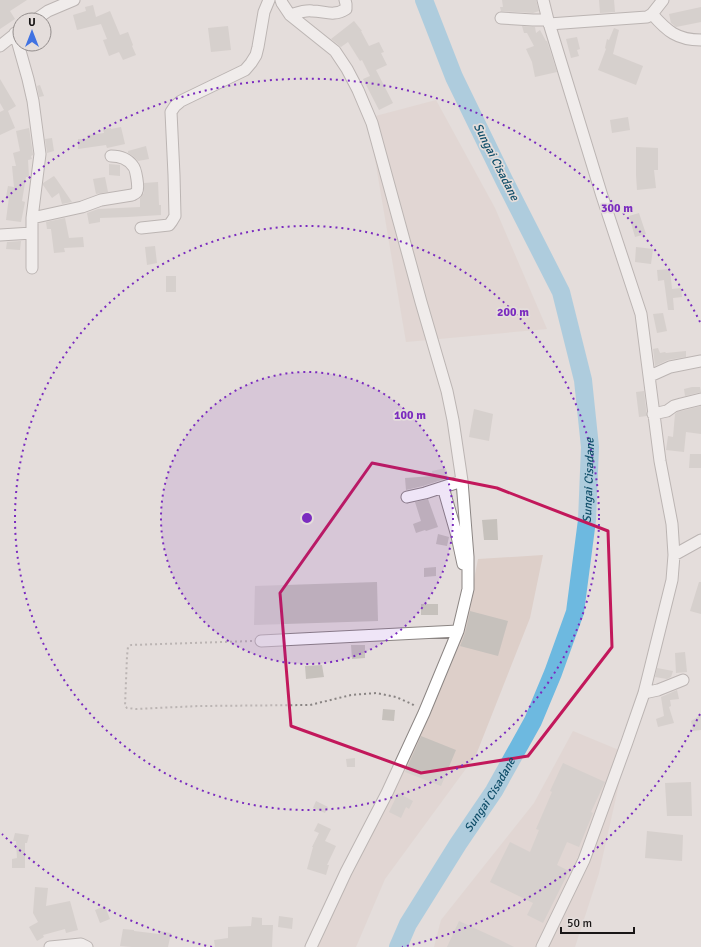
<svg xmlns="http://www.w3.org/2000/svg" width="701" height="947" viewBox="0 0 701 947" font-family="Signika,sans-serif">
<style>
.built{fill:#ddcfc9}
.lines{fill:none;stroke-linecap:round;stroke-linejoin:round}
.river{stroke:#6db9e0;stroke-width:18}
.building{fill:#c6c1bc}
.minor-casing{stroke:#8b8583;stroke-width:13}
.path{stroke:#898483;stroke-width:2;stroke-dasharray:2 3;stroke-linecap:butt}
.minor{stroke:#fff;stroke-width:11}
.marked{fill:none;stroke:#c2185b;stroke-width:3;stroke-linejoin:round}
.ring{fill:none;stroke:#7b2cbf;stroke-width:2;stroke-dasharray:2 4}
.labels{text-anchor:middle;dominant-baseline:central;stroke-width:3.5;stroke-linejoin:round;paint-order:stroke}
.water-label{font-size:12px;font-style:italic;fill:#114f6a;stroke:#e4dddb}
.centre{fill:#7b2cbf;stroke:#e4dddb;stroke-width:2}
.ring-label{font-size:12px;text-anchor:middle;font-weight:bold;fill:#7b2cbf;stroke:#e4dddb;stroke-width:3.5;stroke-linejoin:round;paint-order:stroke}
</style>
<rect width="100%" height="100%" fill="#e4dddb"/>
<!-- built -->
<path class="built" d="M 436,100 L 495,208 L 547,329 L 406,342 L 368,118 Z
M 543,555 L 530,618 L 476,755 L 385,879 L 356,947 L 313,947 L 402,772 L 463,635 L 478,559 Z
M 573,731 L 626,753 L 599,873 L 575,947 L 434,947 L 441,920 L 534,803 Z"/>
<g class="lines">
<!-- river -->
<path class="river" id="s1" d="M 398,947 L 408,924 L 458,844 L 494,791 L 533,721 L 553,673 L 575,612 L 587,520 L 590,447 L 583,380 L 561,292 L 504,180 L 454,77 L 424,0"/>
</g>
<!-- building -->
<path class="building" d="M 0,0 L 27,0 L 10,11 L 15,19 L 0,29 Z
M 502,0 L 536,0 L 539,11 L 533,13 L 501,11 L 500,7 L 503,7 Z
M 599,0 L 614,0 L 615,12 L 600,13 Z
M 93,5 L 96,17 L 110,11 L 120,35 L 128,32 L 133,45 L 132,46 L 136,55 L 123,60 L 119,52 L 109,56 L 103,40 L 107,39 L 101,24 L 77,30 L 73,15 L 86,11 L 85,7 Z
M 701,7 L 701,22 L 676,27 L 671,23 L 669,14 Z
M 354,21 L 362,31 L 361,31 L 369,46 L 379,42 L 384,52 L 381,53 L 387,65 L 376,70 L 393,103 L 379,110 L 363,79 L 370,76 L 362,60 L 360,61 L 348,42 L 341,47 L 331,39 Z
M 228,26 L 231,50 L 211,52 L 208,28 Z
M 522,26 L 535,27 L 536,33 L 540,30 L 546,41 L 547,41 L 557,72 L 535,77 L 532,62 L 526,49 L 534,46 L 527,33 L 524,33 Z
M 614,28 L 619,30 L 613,54 L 643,66 L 636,85 L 598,70 L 606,49 L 605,48 L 607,39 L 609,40 Z
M 577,37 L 580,49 L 577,50 L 579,56 L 571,58 L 566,39 Z
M 0,79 L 16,106 L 8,111 L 15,128 L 0,135 L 0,112 L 4,110 L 0,103 Z
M 40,85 L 44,96 L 39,97 L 37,86 Z
M 628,117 L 630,130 L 612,133 L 610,120 Z
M 121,127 L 125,144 L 107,148 L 106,145 L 78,149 L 78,139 L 87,139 L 87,135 L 104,133 L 103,129 L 111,128 L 111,129 Z
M 29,128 L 33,154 L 33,155 L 31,156 L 32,159 L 28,160 L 29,177 L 26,177 L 22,201 L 25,202 L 21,222 L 6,220 L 9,197 L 6,197 L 8,186 L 14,187 L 12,166 L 16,166 L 13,153 L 20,151 L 16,131 Z
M 52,138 L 54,151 L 47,153 L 45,139 Z
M 146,146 L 149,159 L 138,161 L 133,156 L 128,153 L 128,151 Z
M 636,147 L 658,148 L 658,170 L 654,170 L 656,188 L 637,190 L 636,175 Z
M 109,164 L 120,165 L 120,176 L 109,175 Z
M 54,176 L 57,180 L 72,202 L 62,204 L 59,193 L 52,198 L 43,185 L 43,183 Z
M 105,177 L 108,192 L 96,194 L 93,179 Z
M 158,182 L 159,205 L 161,205 L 161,215 L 128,217 L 100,218 L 100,222 L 89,224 L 87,213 L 98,209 L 140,207 L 140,198 L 144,193 L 144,183 Z
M 639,213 L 646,234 L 635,237 L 629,216 Z
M 65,218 L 69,238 L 83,237 L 84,247 L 64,248 L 65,252 L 54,253 L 51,229 L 47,229 L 46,222 Z
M 21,241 L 20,250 L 6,249 L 7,242 Z
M 155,246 L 157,263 L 147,265 L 145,247 Z
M 636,247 L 653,249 L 651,264 L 635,262 Z
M 670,269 L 672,289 L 681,288 L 682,297 L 673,298 L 674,310 L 668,310 L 664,280 L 658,281 L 657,270 Z
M 166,276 L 176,276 L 176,292 L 166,292 Z
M 663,313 L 667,331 L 657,333 L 653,314 Z
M 658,348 L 660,353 L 665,352 L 666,353 L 686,351 L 686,357 L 668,360 L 655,366 L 653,349 Z
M 692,387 L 700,387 L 701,392 L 685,396 L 684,389 Z
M 644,391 L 647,416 L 639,417 L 636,392 Z
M 701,406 L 701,434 L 686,432 L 684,452 L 666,450 L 668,436 L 673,437 L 675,414 L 677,412 Z
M 474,409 L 493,414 L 489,441 L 469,437 Z
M 690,454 L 701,454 L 701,468 L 689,468 Z
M 446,468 L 448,478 L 423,486 L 406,490 L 405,478 L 433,476 L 432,471 Z
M 428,499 L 438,527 L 426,531 L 425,530 L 416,533 L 413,524 L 421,521 L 415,502 Z
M 497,519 L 498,540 L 484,540 L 482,520 Z
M 438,534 L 449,537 L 447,546 L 436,544 Z
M 436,567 L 436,576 L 424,577 L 424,568 Z
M 377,582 L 378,621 L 254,625 L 255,586 Z
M 699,582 L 701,582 L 701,614 L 690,611 Z
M 421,604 L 438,604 L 438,615 L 421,615 Z
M 470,611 L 508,621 L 498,656 L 460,646 L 465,633 Z
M 351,645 L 365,645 L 365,658 L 352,659 Z
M 685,652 L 687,672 L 676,673 L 675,653 Z
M 322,665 L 324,677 L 306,679 L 305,666 Z
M 657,668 L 673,671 L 671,677 L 667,679 L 655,677 Z
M 677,690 L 679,699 L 670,700 L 671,706 L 669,707 L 674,723 L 658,727 L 656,719 L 664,716 L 661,697 Z
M 383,709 L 395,710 L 394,721 L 382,720 Z
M 701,715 L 701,730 L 693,731 L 691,721 Z
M 421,736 L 456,750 L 441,786 L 405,772 Z
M 355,758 L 355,767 L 347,767 L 346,759 Z
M 563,763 L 605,782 L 591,812 L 593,813 L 579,847 L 567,842 L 557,865 L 569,871 L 543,923 L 527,915 L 533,903 L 490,882 L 510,842 L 530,852 L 539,830 L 536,829 L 552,792 L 550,791 Z
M 691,782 L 692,816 L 667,816 L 665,783 Z
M 398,793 L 413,801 L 409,809 L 406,807 L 401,818 L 389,812 Z
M 316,801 L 328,807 L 325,813 L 313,808 Z
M 318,823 L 331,829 L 325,841 L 336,846 L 327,865 L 329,865 L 326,875 L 307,869 L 313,847 L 312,847 L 319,833 L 314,831 Z
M 647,831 L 683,835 L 682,861 L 645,858 Z
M 15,833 L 29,835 L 27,843 L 25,843 L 25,868 L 12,868 L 12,859 L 17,858 L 16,841 L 13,841 Z
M 35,887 L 48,888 L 46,906 L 70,901 L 78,930 L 66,933 L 65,929 L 43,935 L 44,937 L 37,941 L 29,927 L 38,922 L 33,913 Z
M 105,906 L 110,919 L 100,923 L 95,910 Z
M 279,916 L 293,918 L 292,929 L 278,927 Z
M 252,917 L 262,918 L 262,925 L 273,925 L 272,947 L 215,947 L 214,940 L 228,938 L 228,927 L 251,926 Z
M 459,921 L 498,939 L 514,947 L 447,947 Z
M 123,929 L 134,930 L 134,931 L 159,934 L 159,931 L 171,933 L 168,947 L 132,947 L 120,946 Z"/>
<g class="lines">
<!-- minor casing -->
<g class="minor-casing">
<path id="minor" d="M 281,0 L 282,3 L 290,15 L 335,51 L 347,69 L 358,90 L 372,123 L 421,302 L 447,391 L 453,420 L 462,481 L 468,557 L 468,589 L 458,631 L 424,713 L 387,793 L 346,872 L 311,947
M 652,14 C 667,31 677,40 701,40
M 290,15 C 297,13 305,10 312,11 C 325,11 333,17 346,9 L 346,4 L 345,0
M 501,18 L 533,20 L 548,20
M 35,20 L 48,11 L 74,0
M 549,24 L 647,17 L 652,14 L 663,0
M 15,33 L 28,79 L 33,101 L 40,154 L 32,218 L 32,268
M 0,46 L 20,30
M 32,218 L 82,207 L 101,200 L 132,195 C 134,194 137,193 137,191 C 139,188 136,169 133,166 C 128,159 120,156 111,156
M 141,228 L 169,225 L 172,221 L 175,216 L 174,175 L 171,112 L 175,106 L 181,101 L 245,70 L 251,63 L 256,55 L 258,47 L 264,12 L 269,0
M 0,235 L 32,233
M 650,376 L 670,367 L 701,361
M 653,414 L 667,411 L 674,406 L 681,404 L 701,399
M 443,487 L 457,536 L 463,564
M 407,497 L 425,493 L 462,481
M 674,555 L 701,540
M 261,641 L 458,631
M 644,693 L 658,690 L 683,680
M 50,947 L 81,944 L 87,947
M 542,947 L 584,860 L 627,742 L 644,693 L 672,580 L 674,555 L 672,524 L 660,461 L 641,314 L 602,196 L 548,20 L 543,0"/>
</g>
<!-- path -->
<path class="path" d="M 252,641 L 131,645 L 128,647 L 127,656 L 125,706 L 127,708 L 136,709 L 199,706 L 310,705 L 351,695 L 376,693 L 396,697 L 412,704 L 416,707"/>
<!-- minor -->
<use href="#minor" class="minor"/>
</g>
<!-- marked area -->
<path d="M0 0H701V947H0ZM 372,463 L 497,488 L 608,531 L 612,647 L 528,756 L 421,773 L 291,726 L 280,593 Z" fill="#e4dddb" fill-opacity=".55" fill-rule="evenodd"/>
<path class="marked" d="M 372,463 L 497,488 L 608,531 L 612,647 L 528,756 L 421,773 L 291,726 L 280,593 Z"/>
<!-- distance rings -->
<circle cx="307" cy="518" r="146" fill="#7b2cbf" fill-opacity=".12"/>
<g class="ring">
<circle cx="307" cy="518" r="146"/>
<circle cx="307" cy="518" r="292"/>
<path d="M700 714A439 439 0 0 1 402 947M212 947A439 439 0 0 1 2 834M2 202A439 439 0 0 1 700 322"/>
</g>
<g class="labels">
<!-- water labels -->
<g class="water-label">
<text transform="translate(496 162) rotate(63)">Sungai Cisadane</text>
<text stroke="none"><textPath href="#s1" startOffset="513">Sungai Cisadane</textPath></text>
<text stroke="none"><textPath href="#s1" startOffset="178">Sungai Cisadane</textPath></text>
</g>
</g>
<circle cx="307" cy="518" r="6" class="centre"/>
<g class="ring-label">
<text x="617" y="212">300 m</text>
<text x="513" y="316">200 m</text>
<text x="410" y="419">100 m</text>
</g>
<!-- north arrow -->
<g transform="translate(32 32)"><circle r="19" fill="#e4dddb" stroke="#938d8c"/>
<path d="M0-3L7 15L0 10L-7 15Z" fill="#4072e2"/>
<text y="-6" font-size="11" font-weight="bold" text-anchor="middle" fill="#191616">U</text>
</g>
<!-- scale -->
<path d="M561 927v6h73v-6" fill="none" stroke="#191616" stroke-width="2"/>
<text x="567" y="927" font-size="12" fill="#191616" stroke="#e4dddb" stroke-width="3" paint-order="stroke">50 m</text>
</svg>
